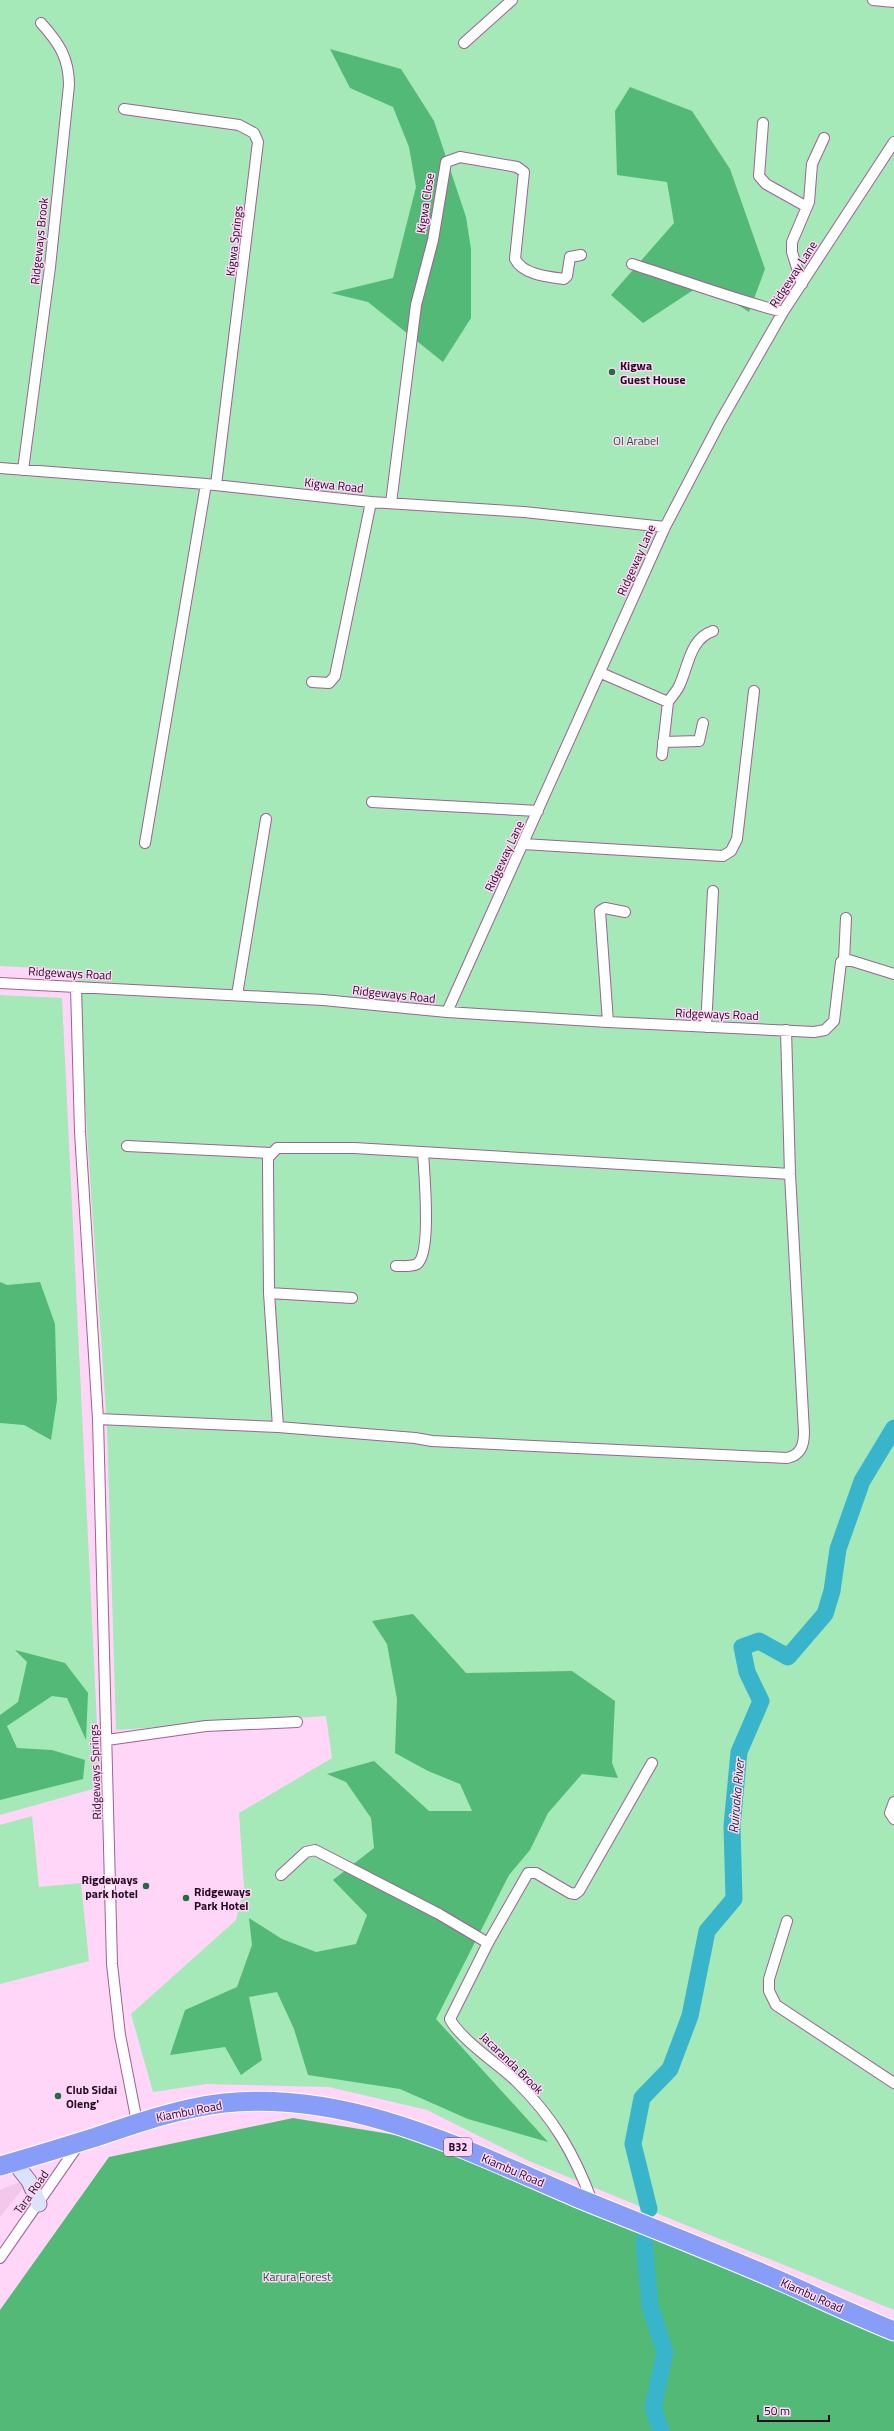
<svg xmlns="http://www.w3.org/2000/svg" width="894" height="2431" viewBox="0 0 894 2431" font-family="'Titillium Web',sans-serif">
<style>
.built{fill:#f3c7eb}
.green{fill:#a4e9b7}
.forest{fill:#52b976}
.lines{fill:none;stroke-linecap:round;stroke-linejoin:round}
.river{stroke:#39b5cb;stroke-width:17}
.street-casing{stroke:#9e6194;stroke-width:12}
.secondary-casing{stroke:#9e6194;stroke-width:17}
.highway-casing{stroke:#fff;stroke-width:21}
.street{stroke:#fff;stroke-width:10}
.secondary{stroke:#dbe2fd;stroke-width:15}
.highway{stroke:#889df8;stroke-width:19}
.poi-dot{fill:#1f6e3e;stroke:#ffd6f7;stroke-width:1.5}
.labels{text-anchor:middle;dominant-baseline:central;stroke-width:3;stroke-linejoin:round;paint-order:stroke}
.shield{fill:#ffd6f7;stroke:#664962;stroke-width:1}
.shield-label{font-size:11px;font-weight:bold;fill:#250d22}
.street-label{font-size:12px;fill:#250d22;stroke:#ffd6f7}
.poi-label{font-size:12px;font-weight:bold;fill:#250d22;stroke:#ffd6f7;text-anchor:start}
.park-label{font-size:12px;fill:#186136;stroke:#ffd6f7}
.water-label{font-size:13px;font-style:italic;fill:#193338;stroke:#ffd6f7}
</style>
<rect width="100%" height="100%" fill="#ffd6f7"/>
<!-- built -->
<path class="built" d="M 32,2177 L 0,2217 L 0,2190 Z"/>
<!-- green -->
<path class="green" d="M 0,0 L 894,0 L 894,2310 L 529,2161 L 427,2110 L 329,2087 L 206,2084 L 153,2092 L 131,2014 L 236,1920 L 244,1887 L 239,1813 L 332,1758 L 326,1716 L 116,1730 L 107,1427 L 76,970 L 0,966 Z
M 0,995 L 62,998 L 100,1787 L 0,1815 Z
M 32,1816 L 39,1887 L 81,1883 L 89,1961 L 0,1984 L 0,1825 Z"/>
<!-- forest -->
<path class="forest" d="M 330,49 L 401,69 L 434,121 L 466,217 L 471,249 L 471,318 L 443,362 L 368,302 L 331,293 L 393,278 L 416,187 L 409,147 L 393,107 L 350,88 Z
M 630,87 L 692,111 L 730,169 L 765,269 L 749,312 L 704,283 L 643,323 L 611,295 L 674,223 L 667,182 L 617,175 L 615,111 Z
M 0,1282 L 7,1285 L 40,1282 L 55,1324 L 57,1400 L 51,1440 L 24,1425 L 0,1423 Z
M 413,1614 L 466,1673 L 572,1671 L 615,1701 L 612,1763 L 618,1778 L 582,1774 L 548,1813 L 530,1850 L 509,1875 L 436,2019 L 548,2142 L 468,2119 L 400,2089 L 308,2075 L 294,2029 L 277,1992 L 249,1997 L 262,2060 L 241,2075 L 225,2047 L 170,2055 L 185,2010 L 237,1987 L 252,1945 L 249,1918 L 282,1939 L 316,1952 L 356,1944 L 367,1915 L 333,1880 L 374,1848 L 371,1818 L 346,1782 L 327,1774 L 374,1761 L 429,1811 L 472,1811 L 460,1784 L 428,1771 L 395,1753 L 397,1699 L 387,1644 L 372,1621 Z
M 15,1650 L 65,1663 L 88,1693 L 86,1740 L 67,1698 L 52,1696 L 7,1726 L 17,1748 L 52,1750 L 85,1760 L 83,1779 L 0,1800 L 0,1715 L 18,1702 L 27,1662 Z
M 293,2118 L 444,2143 L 894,2333 L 894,2431 L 0,2431 L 0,2310 L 109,2157 Z"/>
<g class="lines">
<!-- river -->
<path class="river" d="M 649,2209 L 633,2144 L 642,2098 L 670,2069 L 690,2016 L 707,1931 L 734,1899 L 732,1826 L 739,1752 L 761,1701 L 747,1672 L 742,1647 L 759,1641 L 788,1657 L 825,1614 L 832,1591 L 838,1549 L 862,1481 L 894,1428
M 644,2241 L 650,2306 L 665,2352 L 653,2407 L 661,2431"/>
<!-- street casing -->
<g class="street-casing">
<path id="street" d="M 873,0 L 894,2
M 464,43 L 512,0
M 124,109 L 239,125 L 254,133 L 258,142 L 216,485
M 763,123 L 759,176 L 766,184 L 807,207
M 632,264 C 682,280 732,299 783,312
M 802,284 L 792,252 L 792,242 L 809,202 L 812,164 L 824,138
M 0,468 L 206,484 L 371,502 L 524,512 L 665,527
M 23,470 L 50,267 L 69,85 C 69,58 59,43 41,23
M 391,503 L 416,305 L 433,240 L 446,162 L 460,157 L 517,167 L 524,172 L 515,259 C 523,275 549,277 564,279 L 567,276 L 570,257 L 581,255
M 601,673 L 668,702 L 662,755
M 312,682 L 329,683 L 335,676 L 371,502
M 668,702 C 672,696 678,690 680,684 C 689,664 690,639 713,631
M 663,742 L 699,741 L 703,723
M 372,802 L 538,811
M 145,843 L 206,484
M 523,844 L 723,856 L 731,851 L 737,839 L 754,691
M 844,960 L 846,918
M 0,983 L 323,1000 L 447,1012 L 608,1022 L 814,1032 L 825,1030 L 834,1021 L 841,962 L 849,960 L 894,974
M 76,987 L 80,1132 L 98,1419 L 278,1427 L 415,1438 L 432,1441 L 787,1458 C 801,1455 804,1445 804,1432 L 790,1174 L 786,1030
M 237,995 L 266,819
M 447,1012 L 665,527 L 720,422 L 783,312 L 894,142
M 608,1022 L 600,911 L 605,908 L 625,912
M 706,1027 L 713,891
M 127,1146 L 271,1153
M 396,1266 C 402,1266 412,1267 417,1264 C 432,1254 424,1172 423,1152
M 269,1293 L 352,1298
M 98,1419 L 112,1964 L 120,2035 L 137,2122
M 278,1427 L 269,1293 L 268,1166 L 268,1158 L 277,1148 L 354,1148 L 790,1174
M 107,1740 L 206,1726 L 297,1722
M 894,1802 L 890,1813 L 894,1819
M 281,1875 L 306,1852 L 315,1850 L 439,1914 L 488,1943 L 450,2019 C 459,2038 499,2065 516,2081 C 554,2118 575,2155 593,2204
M 787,1921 L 769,1979 L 769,1991 L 776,2005 L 894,2083
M 488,1943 L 528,1873 L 536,1873 L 570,1893 L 575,1894 L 579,1891 L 652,1763
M 0,2258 L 79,2144"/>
</g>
<!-- secondary casing -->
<g class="secondary-casing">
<path id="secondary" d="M 14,2162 L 29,2181 L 39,2204"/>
</g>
<!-- highway casing -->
<g class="highway-casing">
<path id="highway" d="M 0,2166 C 32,2157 64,2147 96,2137 C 137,2123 180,2108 224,2103 C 351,2090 465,2150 578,2198 C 647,2226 717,2253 785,2283 C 821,2299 857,2316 894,2331"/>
</g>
<!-- street -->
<use href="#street" class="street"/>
<!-- secondary -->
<use href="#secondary" class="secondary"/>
<!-- highway -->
<use href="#highway" class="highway"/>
</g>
<!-- markers -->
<g class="poi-dot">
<circle cx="612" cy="372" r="4"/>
<circle cx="146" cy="1886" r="4"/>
<circle cx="186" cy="1898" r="4"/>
<circle cx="58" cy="2096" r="4"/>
</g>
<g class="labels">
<!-- shield labels -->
<rect class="shield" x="444" y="2138" width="28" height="18" rx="3"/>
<g class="shield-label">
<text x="458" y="2147">B32</text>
</g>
<!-- street labels -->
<g class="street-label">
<text transform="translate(425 203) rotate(-81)">Kigwa Close</text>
<text transform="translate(39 241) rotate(-84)">Ridgeways Brook</text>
<text transform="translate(234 241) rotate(-83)">Kigwa Springs</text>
<text transform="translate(793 274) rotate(-57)">Ridgeway Lane</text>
<text transform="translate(334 485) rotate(6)">Kigwa Road</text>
<text transform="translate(636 560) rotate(-66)">Ridgeway Lane</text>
<text transform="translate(504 856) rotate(-65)">Ridgeway Lane</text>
<text transform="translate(70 973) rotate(3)">Ridgeways Road</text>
<text transform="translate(394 994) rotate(6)">Ridgeways Road</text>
<text transform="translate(717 1014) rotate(2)">Ridgeways Road</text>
<text transform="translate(95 1772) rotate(-92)">Ridgeways Springs</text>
<text transform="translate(512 2063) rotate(44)">Jacaranda Brook</text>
<text transform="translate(189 2111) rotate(-11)">Kiambu Road</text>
<text transform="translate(513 2170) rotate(23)">Kiambu Road</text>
<text transform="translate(31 2192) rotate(-55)">Tara Road</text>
<text transform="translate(812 2295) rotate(24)">Kiambu Road</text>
</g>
<!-- poi labels -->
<g class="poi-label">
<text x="620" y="365">Kigwa<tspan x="620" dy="14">Guest House</tspan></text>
<text x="138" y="1879" text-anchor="end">Rigdeways<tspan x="138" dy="14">park hotel</tspan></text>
<text x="194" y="1891">Ridgeways<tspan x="194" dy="14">Park Hotel</tspan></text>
<text x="66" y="2089">Club Sidai<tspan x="66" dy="14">Oleng'</tspan></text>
</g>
<!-- park labels -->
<g class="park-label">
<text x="636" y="440">Ol Arabel</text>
<text x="297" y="2276">Karura Forest</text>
</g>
<!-- water labels -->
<g class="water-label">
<text transform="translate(736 1796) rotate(-85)">Ruiruaka River</text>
</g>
</g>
<!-- scale -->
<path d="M758 2415v6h71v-6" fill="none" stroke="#250d22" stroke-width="2"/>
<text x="764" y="2415" font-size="12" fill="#250d22" stroke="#ffd6f7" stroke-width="3" paint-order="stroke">50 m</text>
</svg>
